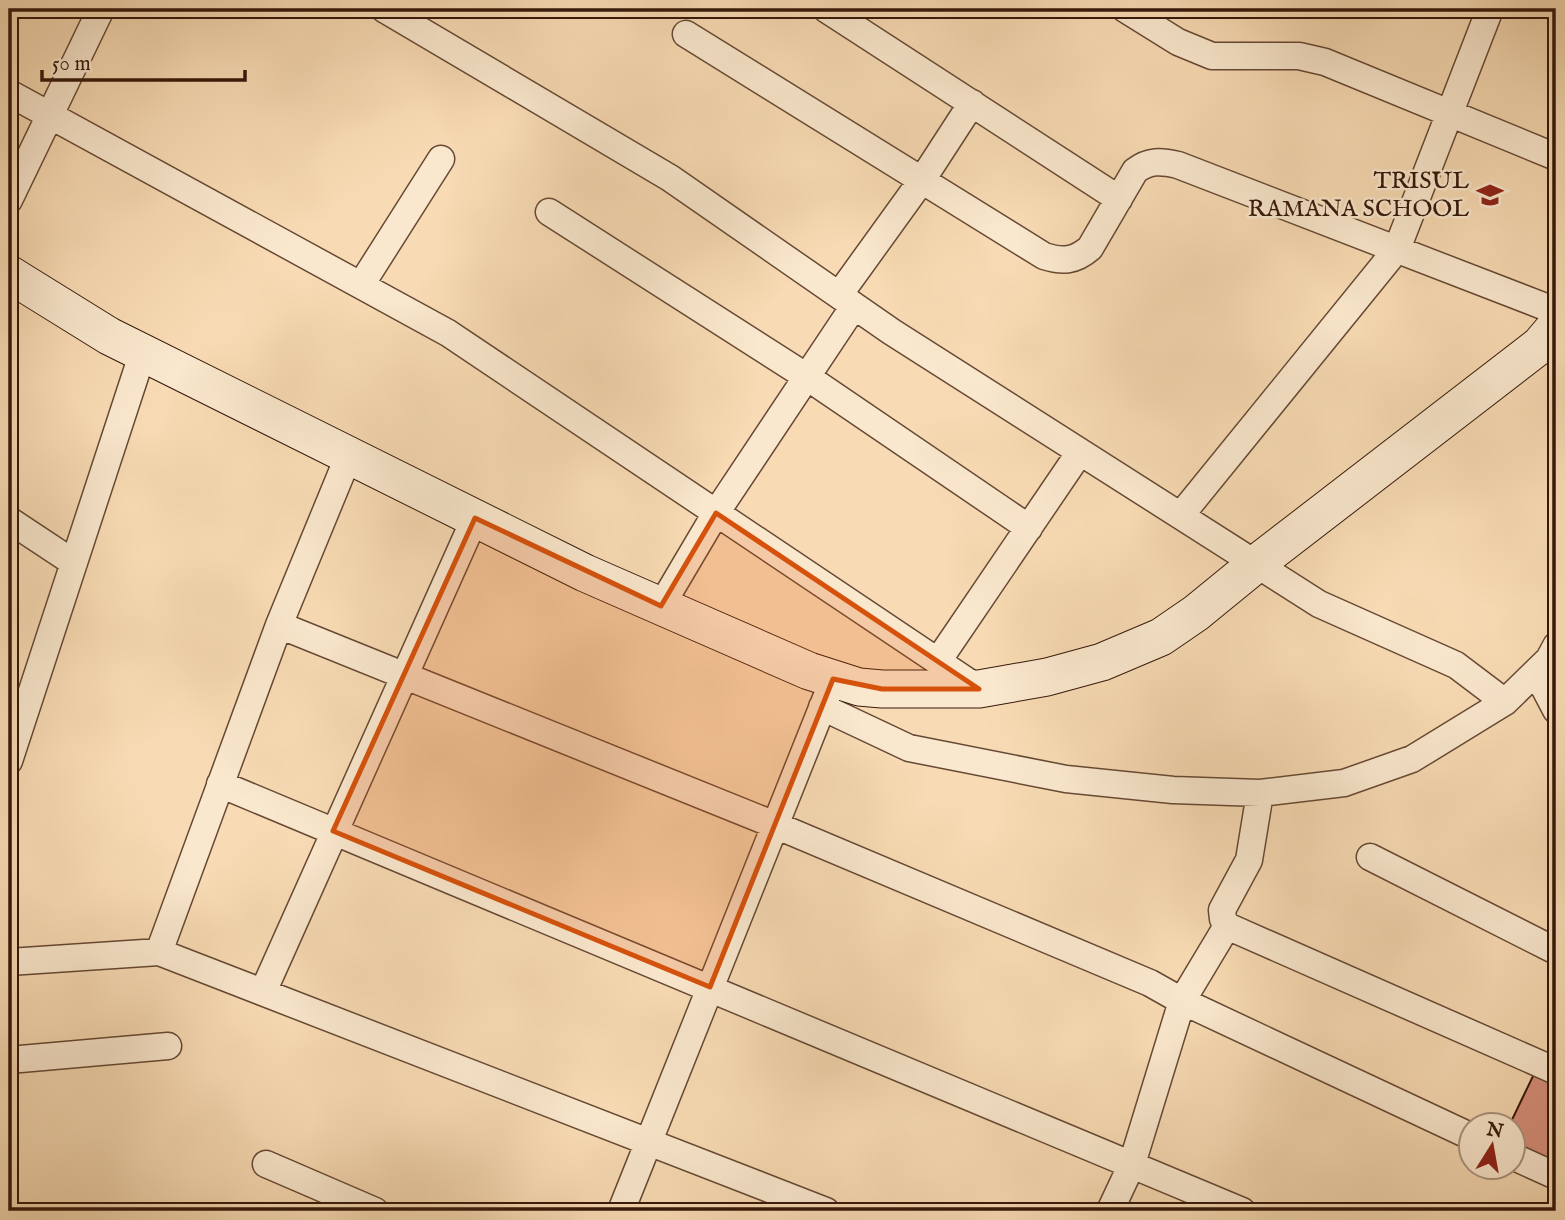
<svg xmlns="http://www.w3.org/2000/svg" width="1565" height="1220" viewBox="0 0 1565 1220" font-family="'IM FELL English',serif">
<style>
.building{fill:#d7907c;stroke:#35180a;stroke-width:2}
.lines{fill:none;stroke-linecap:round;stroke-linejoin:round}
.street-casing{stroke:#664934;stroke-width:29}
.secondary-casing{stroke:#35180a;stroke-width:39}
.street{stroke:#fae8ce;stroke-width:26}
.secondary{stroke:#fae8ce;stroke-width:37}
.marked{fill:#d6520c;fill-opacity:0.2;stroke:#d6520c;stroke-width:5;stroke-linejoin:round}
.labels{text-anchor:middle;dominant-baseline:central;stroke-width:5;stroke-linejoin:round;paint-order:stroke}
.poi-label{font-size:24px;fill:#35180a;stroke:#fae8ce;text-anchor:end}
</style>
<rect width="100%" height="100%" fill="#f8dbb4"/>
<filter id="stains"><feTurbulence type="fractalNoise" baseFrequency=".00286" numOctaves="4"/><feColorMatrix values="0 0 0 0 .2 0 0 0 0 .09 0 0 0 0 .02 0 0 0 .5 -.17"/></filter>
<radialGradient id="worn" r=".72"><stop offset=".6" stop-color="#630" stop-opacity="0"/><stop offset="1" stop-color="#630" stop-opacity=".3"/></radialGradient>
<!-- building -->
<path class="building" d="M 1534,1074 L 1556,1085 L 1556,1158 L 1553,1164 L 1512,1145 L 1512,1126 L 1509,1126 Z"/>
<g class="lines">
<!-- street casing -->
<g class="street-casing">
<path id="street" d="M 384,9 L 670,178 L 892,332 L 1319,604 L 1456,665 L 1505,702
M 826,9 L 1119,199
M 1125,9 L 1178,42 L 1212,56 L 1299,56 L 1325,62 L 1556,157
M 686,34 L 1044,256 C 1063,262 1075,261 1090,248 L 1135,171 C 1149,160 1161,161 1178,165 L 1556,311
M 9,93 L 448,333 L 979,689
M 9,200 L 101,9
M 549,212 L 807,377 L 1029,528
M 361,285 L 441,159
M 839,295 L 922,180 L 972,103
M 1181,515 L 1397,249 L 1490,9
M 9,520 L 74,563
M 661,606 L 716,513 L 854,306
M 279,625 L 775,825 L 1150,983 L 1182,1001 L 1132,1164 L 1110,1211
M 938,661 L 1080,452
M 1536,672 L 1556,710
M 822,707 L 909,748 L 1066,779 L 1173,790 L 1260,793 L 1344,783 L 1412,759 L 1505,702 L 1549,659 L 1556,646
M 9,761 L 143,352
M 220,784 L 1242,1211
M 1260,793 L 1249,860 L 1222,910 L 1223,919 L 1227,926 L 1556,1071
M 1370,857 L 1556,951
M 1227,926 L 1182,1001 L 1470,1136
M 159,952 L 826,1211
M 9,962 L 159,952 L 279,625 L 349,455
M 263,992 L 475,518
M 9,1060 L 168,1046
M 1512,1156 L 1556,1176
M 266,1164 L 375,1211
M 621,1211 L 828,693"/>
</g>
<!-- secondary casing -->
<g class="secondary-casing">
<path id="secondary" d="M 9,274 L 109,336 L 585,573 L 809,671 L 859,687 L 882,689 L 979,689 L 1047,677 L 1102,662 L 1161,637 L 1196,613 L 1256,564 L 1540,345 L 1556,326"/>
</g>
<!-- street -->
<use href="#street" class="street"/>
<!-- secondary -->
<use href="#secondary" class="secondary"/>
</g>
<!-- marked area -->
<path class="marked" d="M 716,513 L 979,689 L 882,689 L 833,679 L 710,987 L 333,831 L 475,518 L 661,606 Z"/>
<!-- icons -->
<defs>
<g id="school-bare" transform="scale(2.1)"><path d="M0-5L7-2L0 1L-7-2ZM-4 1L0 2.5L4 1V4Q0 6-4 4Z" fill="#8f2418" stroke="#fae8ce" stroke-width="2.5" paint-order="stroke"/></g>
</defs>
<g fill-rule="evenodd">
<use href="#school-bare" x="1490" y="195"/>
</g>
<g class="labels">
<!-- poi labels -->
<g class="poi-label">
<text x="1469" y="181">TRISUL<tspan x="1469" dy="28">RAMANA SCHOOL</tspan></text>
</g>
</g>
<!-- margin -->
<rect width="1565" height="1220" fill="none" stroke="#f8dbb4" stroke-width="35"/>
<rect x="10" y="10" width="1544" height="1199" fill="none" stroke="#35180a" stroke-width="3.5"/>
<rect x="18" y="18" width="1530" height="1185" fill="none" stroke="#35180a" stroke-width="2"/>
<!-- north arrow -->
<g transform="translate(1492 1146) rotate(11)"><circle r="33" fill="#fae8ce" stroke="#ab9580" stroke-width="2"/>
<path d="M0-5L12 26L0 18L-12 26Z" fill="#8f2418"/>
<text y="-10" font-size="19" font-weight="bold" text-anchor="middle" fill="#35180a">N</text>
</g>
<!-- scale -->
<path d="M42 70v10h203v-10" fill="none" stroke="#35180a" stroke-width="3.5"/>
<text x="52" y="70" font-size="21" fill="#35180a" stroke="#fae8ce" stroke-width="5" paint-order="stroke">50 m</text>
<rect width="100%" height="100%" filter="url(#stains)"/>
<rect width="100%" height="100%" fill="url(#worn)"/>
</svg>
